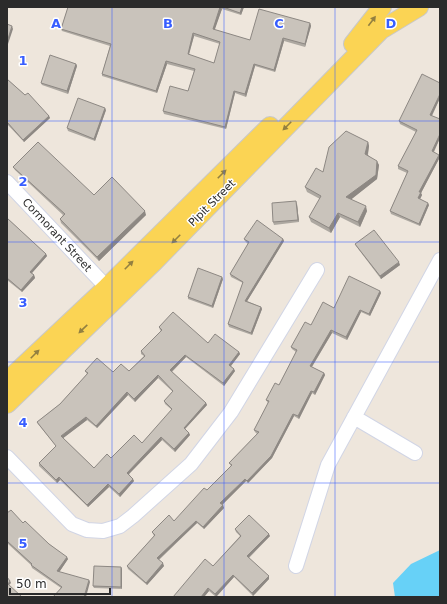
<svg xmlns="http://www.w3.org/2000/svg" width="447" height="604" viewBox="0 0 447 604" font-family="'DejaVu Sans',sans-serif">
<style>
.water{fill:#67d1f7}
.lines{fill:none;stroke-linecap:round;stroke-linejoin:round}
.minor-casing{stroke:#d1d5e5;stroke-width:16}
.major-casing{stroke:#c8c8c8;stroke-width:20}
.minor{stroke:#fff;stroke-width:14}
.major{stroke:#fbd454;stroke-width:18}
.wall{fill:#ada8a1;fill-rule:evenodd}
.shaded-wall{fill:#8d8883}
.building{fill:#c9c3bb;stroke:#8d8883;fill-rule:evenodd}
.oneway{fill:#938040}
.grid{fill:none;stroke:#375dff;stroke-width:1;stroke-opacity:0.55}
.labels{text-anchor:middle;dominant-baseline:central;stroke-width:3;stroke-linejoin:round;paint-order:stroke}
.street-label{font-size:11px;fill:#2b2b2b;stroke:#fff}
.grid-label{font-size:13px;text-anchor:middle;font-weight:bold;fill:#375dff;stroke:#fff;stroke-width:3;stroke-linejoin:round;paint-order:stroke}
</style>
<rect width="100%" height="100%" fill="#eee6dc"/>
<!-- water -->
<path class="water" d="M 440,550 L 440,597 L 395,597 L 393,583 L 411,564 Z"/>
<g class="lines">
<!-- minor casing -->
<g class="minor-casing">
<path id="minor" d="M 7,182 L 114,295
M 354,417 L 415,453
M 7,457 L 72,524 L 87,530 L 103,531 L 120,526 L 133,516 L 191,464 L 231,412 L 317,270
M 296,566 L 328,465 L 440,260"/>
</g>
<!-- major casing -->
<g class="major-casing">
<path id="major" d="M 353,44 L 382,7
M 7,381 L 107,287 L 270,126
M 7,404 L 154,262 L 381,30 L 419,7"/>
</g>
<!-- minor -->
<use href="#minor" class="minor"/>
<!-- major -->
<use href="#major" class="major"/>
</g>
<!-- wall -->
<path class="wall" d="M 68,7 L 244,7 L 241,15 L 222,9 L 214,30 L 250,40 L 310,23 L 311,26 L 305,47 L 284,41 L 275,72 L 255,66 L 246,97 L 235,93 L 226,129 L 164,114 L 163,111 L 188,91 L 194,71 L 167,64 L 157,93 L 102,76 L 102,74 L 110,46 L 62,31 L 61,29 ZM 194,36 L 220,44 L 214,63 L 189,55 Z
M 76,64 L 77,66 L 68,94 L 42,85 L 41,83 Z
M 7,79 L 49,116 L 50,118 L 24,142 L 7,124 Z
M 440,83 L 440,98 L 432,116 L 440,138 L 434,152 L 440,157 L 421,193 L 422,195 L 420,199 L 429,205 L 420,226 L 391,214 L 390,211 L 407,173 L 398,169 L 398,166 L 416,132 L 400,124 L 399,121 Z
M 106,110 L 95,141 L 68,131 L 67,128 Z
M 368,142 L 369,146 L 368,155 L 379,165 L 377,179 L 351,199 L 367,211 L 360,227 L 340,217 L 331,233 L 311,222 L 309,217 L 320,199 L 307,192 L 305,187 L 323,172 Z
M 13,167 L 94,195 L 146,215 L 99,261 L 61,223 L 60,219 L 63,215 L 15,170 Z
M 297,204 L 299,222 L 274,225 L 273,222 Z
M 7,218 L 46,254 L 47,256 L 32,273 L 34,275 L 35,278 L 22,292 L 7,280 Z
M 244,239 L 283,239 L 284,241 L 247,301 L 261,307 L 262,309 L 252,335 L 229,327 L 228,324 L 243,283 L 231,277 L 230,274 L 248,244 L 245,241 Z
M 355,244 L 400,265 L 381,279 L 356,246 Z
M 223,279 L 213,308 L 188,299 L 188,297 Z
M 380,291 L 381,293 L 370,316 L 361,312 L 347,340 L 332,333 L 312,367 L 324,373 L 325,375 L 315,395 L 312,393 L 299,419 L 294,416 L 272,458 L 248,483 L 246,481 L 222,505 L 224,508 L 204,529 L 197,523 L 159,560 L 164,566 L 147,585 L 128,569 L 127,566 L 154,536 L 152,532 L 174,521 L 207,490 L 231,466 L 229,463 L 257,434 L 255,432 L 254,430 L 268,403 L 266,400 L 279,385 L 296,352 L 292,349 L 291,347 L 311,325 L 334,308 Z
M 159,327 L 239,352 L 240,354 L 231,366 L 235,371 L 224,386 L 186,357 L 172,372 L 206,403 L 207,405 L 185,429 L 189,433 L 190,435 L 175,452 L 162,440 L 129,474 L 134,481 L 120,497 L 109,487 L 88,507 L 60,480 L 57,483 L 39,466 L 39,463 L 56,446 L 38,424 L 37,422 L 60,404 L 87,374 L 85,371 L 113,372 L 129,371 L 144,356 L 141,354 L 141,351 L 161,331 L 160,330 ZM 158,378 L 173,392 L 164,401 L 165,404 L 172,410 L 142,443 L 111,458 L 94,468 L 63,438 L 87,420 L 97,428 L 128,395 L 135,402 Z
M 7,513 L 23,523 L 68,559 L 59,572 L 90,582 L 61,588 L 32,568 L 31,565 L 7,543 Z
M 235,529 L 270,536 L 249,558 L 269,579 L 253,596 L 234,577 L 216,597 L 209,591 L 204,597 L 173,597 L 213,566 L 240,536 L 236,532 Z
M 121,567 L 122,569 L 122,589 L 94,588 L 93,586 Z"/>
<!-- shaded-wall -->
<path class="shaded-wall" d="M 220,7 L 222,9 L 214,32 L 213,29 Z
M 242,7 L 244,7 L 241,15 L 240,13 Z
M 310,23 L 311,26 L 305,47 L 305,44 Z
M 12,26 L 13,29 L 7,47 L 7,42 Z
M 193,33 L 194,36 L 188,57 L 188,54 Z
M 283,38 L 284,41 L 275,72 L 274,70 Z
M 166,61 L 167,64 L 157,93 L 156,91 Z
M 76,64 L 77,66 L 68,94 L 67,91 Z
M 254,64 L 255,66 L 246,97 L 245,94 Z
M 234,91 L 235,93 L 226,129 L 225,127 Z
M 440,94 L 440,98 L 431,117 L 430,115 Z
M 105,108 L 106,110 L 95,141 L 94,139 Z
M 49,116 L 50,118 L 24,142 L 23,140 Z
M 440,134 L 440,138 L 433,153 L 432,151 Z
M 368,142 L 369,146 L 367,159 L 365,154 Z
M 439,155 L 440,157 L 421,193 L 422,195 L 419,201 L 418,198 L 419,192 Z
M 377,161 L 379,165 L 377,179 L 348,202 L 346,197 Z
M 296,201 L 297,204 L 299,222 L 298,220 Z
M 428,203 L 429,205 L 420,226 L 419,224 Z
M 366,206 L 367,211 L 360,227 L 358,222 Z
M 145,211 L 146,215 L 99,261 L 97,257 Z
M 338,213 L 340,217 L 331,233 L 329,228 Z
M 283,239 L 284,241 L 246,303 L 245,301 Z
M 46,254 L 47,256 L 31,274 L 30,272 Z
M 399,262 L 400,265 L 381,279 L 380,276 Z
M 34,275 L 35,278 L 22,292 L 21,290 Z
M 222,277 L 223,279 L 213,308 L 212,306 Z
M 380,291 L 381,293 L 370,316 L 369,314 Z
M 261,307 L 262,309 L 252,335 L 251,333 Z
M 360,310 L 361,312 L 347,340 L 346,337 Z
M 331,330 L 332,333 L 311,368 L 310,366 Z
M 239,352 L 240,354 L 230,367 L 229,365 Z
M 185,355 L 186,357 L 171,372 L 170,370 Z
M 234,369 L 235,371 L 224,386 L 223,383 Z
M 324,373 L 325,375 L 315,395 L 314,392 Z
M 158,375 L 158,378 L 135,402 L 134,399 Z
M 311,391 L 312,393 L 299,419 L 298,416 Z
M 127,392 L 128,395 L 97,428 L 96,426 Z
M 206,403 L 207,405 L 184,430 L 184,428 Z
M 293,414 L 294,416 L 272,458 L 248,483 L 247,481 Z
M 86,417 L 87,420 L 62,439 L 61,436 Z
M 189,433 L 190,435 L 175,452 L 174,449 Z
M 161,437 L 162,440 L 128,475 L 127,473 Z
M 59,477 L 60,480 L 57,483 L 56,480 Z
M 133,479 L 134,481 L 120,497 L 119,494 Z
M 245,479 L 246,481 L 221,506 L 220,503 Z
M 108,484 L 109,487 L 88,507 L 87,505 Z
M 223,505 L 224,508 L 204,529 L 203,527 Z
M 196,521 L 197,523 L 158,560 L 157,558 Z
M 269,534 L 270,536 L 248,558 L 247,556 Z
M 67,557 L 68,559 L 58,574 L 57,571 Z
M 163,563 L 164,566 L 147,585 L 146,583 Z
M 121,567 L 122,569 L 122,589 L 121,587 Z
M 233,575 L 234,577 L 216,597 L 215,594 Z
M 269,576 L 269,579 L 253,596 L 252,593 Z
M 89,580 L 90,582 L 86,597 L 84,597 Z
M 10,581 L 11,583 L 8,586 L 8,584 Z
M 208,588 L 209,591 L 204,597 L 201,597 Z"/>
<!-- building -->
<path class="building" d="M 68,7 L 220,7 L 213,29 L 250,40 L 259,9 L 310,23 L 305,44 L 283,38 L 274,70 L 254,64 L 245,94 L 234,91 L 225,127 L 163,111 L 170,86 L 188,91 L 195,69 L 166,61 L 156,91 L 102,74 L 111,44 L 61,29 ZM 193,33 L 220,42 L 214,63 L 188,54 Z
M 223,7 L 242,7 L 240,13 Z
M 7,24 L 12,26 L 7,42 Z
M 50,55 L 76,64 L 67,91 L 41,83 Z
M 422,74 L 440,83 L 440,94 L 430,115 L 440,119 L 440,134 L 432,151 L 439,155 L 419,192 L 421,192 L 418,198 L 428,203 L 419,224 L 390,211 L 408,171 L 398,166 L 417,130 L 399,121 Z
M 7,79 L 25,95 L 28,93 L 49,116 L 23,140 L 7,122 Z
M 78,98 L 105,108 L 94,139 L 67,128 Z
M 346,131 L 368,142 L 365,154 L 377,161 L 376,175 L 346,197 L 366,206 L 358,222 L 338,213 L 329,228 L 309,217 L 321,196 L 305,187 L 316,168 L 323,172 L 329,147 Z
M 38,142 L 94,195 L 112,177 L 145,211 L 97,257 L 60,219 L 65,214 L 13,167 Z
M 296,201 L 298,220 L 273,222 L 272,203 Z
M 7,218 L 46,254 L 30,272 L 34,275 L 21,290 L 7,278 Z
M 257,220 L 283,239 L 245,301 L 261,307 L 251,333 L 228,324 L 243,282 L 230,274 L 249,242 L 244,239 Z
M 374,230 L 399,262 L 380,276 L 355,244 Z
M 198,268 L 222,277 L 212,306 L 188,297 Z
M 349,276 L 380,291 L 369,314 L 360,310 L 346,337 L 331,330 L 310,366 L 324,373 L 314,392 L 311,391 L 298,416 L 293,414 L 271,456 L 247,481 L 245,479 L 220,503 L 223,505 L 203,527 L 196,521 L 157,558 L 163,563 L 146,583 L 127,566 L 155,535 L 152,532 L 169,515 L 174,521 L 204,488 L 207,490 L 232,465 L 229,463 L 259,432 L 254,430 L 269,401 L 266,400 L 275,383 L 279,385 L 297,350 L 291,347 L 305,322 L 311,325 L 323,302 L 334,308 Z
M 173,312 L 208,343 L 215,334 L 239,352 L 229,365 L 234,369 L 223,383 L 185,355 L 170,370 L 206,403 L 184,428 L 189,433 L 174,449 L 161,437 L 127,473 L 133,479 L 119,494 L 108,484 L 87,505 L 59,477 L 56,480 L 39,463 L 56,446 L 37,422 L 60,404 L 88,373 L 85,371 L 97,358 L 113,372 L 121,364 L 129,371 L 145,356 L 141,351 L 162,330 L 159,327 ZM 158,375 L 173,391 L 164,401 L 172,409 L 142,443 L 134,435 L 111,458 L 107,454 L 94,468 L 61,436 L 86,417 L 96,426 L 127,392 L 134,399 Z
M 11,510 L 23,523 L 25,521 L 49,544 L 67,557 L 57,571 L 89,580 L 84,597 L 53,597 L 62,587 L 31,565 L 32,564 L 7,541 L 7,513 Z
M 249,515 L 269,534 L 247,556 L 269,576 L 252,593 L 233,575 L 215,594 L 208,588 L 201,597 L 173,597 L 205,559 L 213,566 L 241,536 L 235,529 Z
M 94,566 L 121,567 L 121,587 L 93,586 Z
M 7,577 L 10,581 L 8,584 L 22,597 L 7,597 Z"/>
<!-- one-way arrows -->
<defs><path id="oneway-solid" d="M-6-.8H1V-3.2L6.5 0L1 3.2V.8H-6Z"/></defs>
<g class="oneway">
<use href="#oneway-solid" transform="translate(372 21) rotate(-53)"/>
<use href="#oneway-solid" transform="translate(287 126) rotate(135)"/>
<use href="#oneway-solid" transform="translate(222 174) rotate(-45)"/>
<use href="#oneway-solid" transform="translate(176 239) rotate(135)"/>
<use href="#oneway-solid" transform="translate(129 265) rotate(-45)"/>
<use href="#oneway-solid" transform="translate(83 329) rotate(136)"/>
<use href="#oneway-solid" transform="translate(35 354) rotate(-45)"/>
</g>
<!-- grid -->
<path class="grid" d="M 112,7 L 112,597M 224,7 L 224,597M 335,7 L 335,597M 7,121 L 440,121M 7,242 L 440,242M 7,362 L 440,362M 7,483 L 440,483"/>
<g class="labels">
<!-- street labels -->
<g class="street-label">
<text transform="translate(212 203) rotate(-45)">Pipit Street</text>
<text transform="translate(57 235) rotate(47)">Cormorant Street</text>
</g>
</g>
<g class="grid-label">
<text x="56" y="28">A</text>
<text x="168" y="28">B</text>
<text x="279" y="28">C</text>
<text x="391" y="28">D</text>
<text x="23" y="65">1</text>
<text x="23" y="186">2</text>
<text x="23" y="307">3</text>
<text x="23" y="427">4</text>
<text x="23" y="548">5</text>
</g>
<!-- border -->
<rect width="447" height="604" fill="none" stroke="#2b2b2b" stroke-width="16"/>
<!-- scale -->
<path d="M10 588v6h100v-6" fill="none" stroke="#2b2b2b" stroke-width="2"/>
<text x="16" y="588" font-size="12" fill="#2b2b2b" stroke="#ffffff" stroke-width="3" paint-order="stroke">50 m</text>
</svg>
